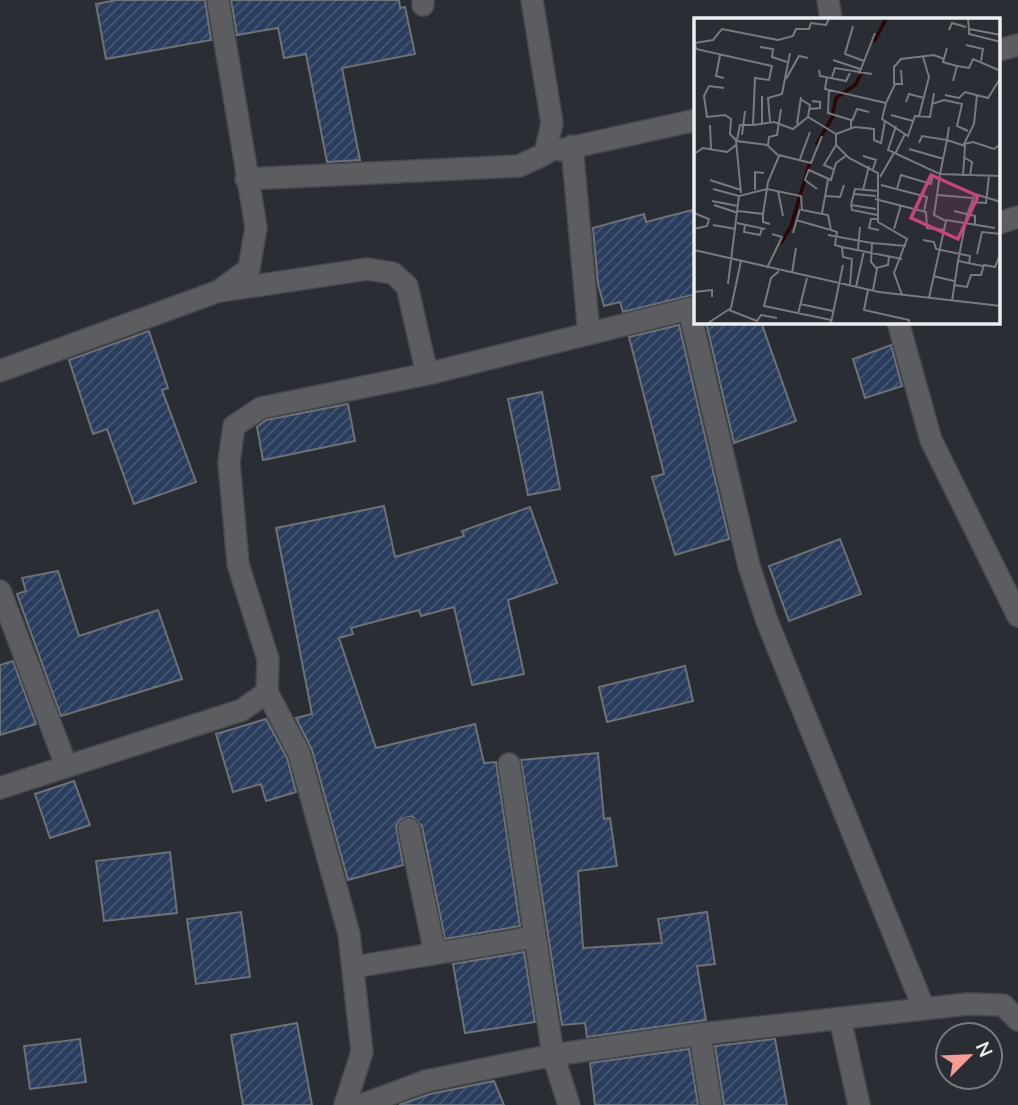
<svg xmlns="http://www.w3.org/2000/svg" width="1018" height="1105" viewBox="0 0 1018 1105" font-family="Mulish,sans-serif">
<style>
.building{fill:url(#building-hatch);stroke:#6d7178;stroke-width:2}
.lines{fill:none;stroke-linecap:round;stroke-linejoin:round}
.street-casing{stroke:#45484e;stroke-width:24}
.street{stroke:#5b5d60;stroke-width:21}
.inset-river{fill:none;stroke:#2a0606;stroke-width:3.5}
.inset-road{fill:none;stroke:#787a7f;stroke-width:2}
.view{fill:#ca4379;fill-opacity:0.15;stroke:#ca4379;stroke-width:3.5}
.inset-edge{fill:none;stroke:#eceef2;stroke-width:3.5}
</style>
<defs>
<pattern id="building-hatch" width="6" height="6" patternUnits="userSpaceOnUse" patternTransform="scale(1.75)"><rect width="6" height="6" fill="#2a3d5d"/><path d="M-1 1l2-2M0 6l6-6M5 7l2-2" fill="none" stroke="#495975"/></pattern>
</defs>
<rect width="100%" height="100%" fill="#2a2d33"/>
<!-- building -->
<path class="building" d="M 117,0 L 205,0 L 211,40 L 106,59 L 96,4 Z
M 231,0 L 399,0 L 400,8 L 405,7 L 415,54 L 342,68 L 360,160 L 327,162 L 306,54 L 284,58 L 278,28 L 237,35 Z
M 696,209 L 696,294 L 623,312 L 620,302 L 604,306 L 598,284 L 593,228 L 644,214 L 646,222 Z
M 706,322 L 761,322 L 796,421 L 734,443 Z
M 679,325 L 729,539 L 675,555 L 652,477 L 664,474 L 629,337 Z
M 149,331 L 168,388 L 162,390 L 196,482 L 134,504 L 107,429 L 93,434 L 69,360 Z
M 891,345 L 902,386 L 865,398 L 853,359 Z
M 542,392 L 560,489 L 528,495 L 508,399 Z
M 348,404 L 355,441 L 263,460 L 257,427 L 266,420 Z
M 384,506 L 395,557 L 464,536 L 462,531 L 530,507 L 557,583 L 508,600 L 524,674 L 472,685 L 454,607 L 421,616 L 419,610 L 351,628 L 353,634 L 339,638 L 376,748 L 475,724 L 484,763 L 496,762 L 520,926 L 445,939 L 422,826 L 412,816 L 401,819 L 396,826 L 403,865 L 348,880 L 312,750 L 296,718 L 312,714 L 276,528 Z
M 840,539 L 861,594 L 789,621 L 769,566 Z
M 58,571 L 79,636 L 158,610 L 182,679 L 61,716 L 17,594 L 26,591 L 22,578 Z
M 13,661 L 36,724 L 0,735 L 0,665 Z
M 685,666 L 693,701 L 607,722 L 599,687 Z
M 266,719 L 287,758 L 296,792 L 266,801 L 261,784 L 233,792 L 216,734 Z
M 598,753 L 604,819 L 610,818 L 617,866 L 578,871 L 583,948 L 662,943 L 658,919 L 707,912 L 715,964 L 697,966 L 706,1020 L 587,1037 L 585,1023 L 562,1025 L 521,760 Z
M 74,781 L 90,825 L 50,838 L 35,794 Z
M 170,852 L 177,913 L 104,921 L 96,861 Z
M 241,912 L 250,977 L 196,984 L 187,919 Z
M 524,952 L 535,1022 L 465,1033 L 453,964 Z
M 297,1023 L 312,1105 L 243,1105 L 231,1035 Z
M 80,1039 L 86,1082 L 30,1089 L 24,1046 Z
M 775,1039 L 787,1105 L 724,1105 L 715,1046 Z
M 689,1049 L 698,1105 L 595,1105 L 590,1063 Z
M 494,1081 L 504,1105 L 399,1105 L 430,1094 Z"/>
<g class="lines">
<!-- street casing -->
<g class="street-casing">
<path id="street" d="M 423,0 L 423,5
M 828,0 L 831,19
M 999,50 L 1018,45
M 572,146 L 589,334
M 560,150 L 696,120
M 246,179 L 519,166 L 545,154 L 552,123 L 532,0
M 999,223 L 1018,217
M 221,291 L 367,269 L 393,273 L 407,286 L 427,374
M 689,309 L 749,566 L 767,621 L 924,1009
M 898,322 L 931,440 L 1018,616
M 0,371 L 219,291 L 249,269 L 256,227 L 218,0
M 0,591 L 66,765
M 267,692 L 299,753 L 349,934 L 362,1052 L 345,1105
M 509,764 L 553,1055 L 569,1105
M 0,788 L 242,710 L 267,692 L 268,659 L 238,564 L 229,462 L 234,426 L 261,408 L 427,374 L 696,307
M 409,829 L 435,953
M 354,967 L 535,937
M 840,1018 L 859,1105
M 700,1034 L 711,1105
M 361,1105 L 426,1081 L 553,1055 L 700,1034 L 968,1004 L 1003,1005 L 1018,1020"/>
</g>
<!-- street -->
<use href="#street" class="street"/>
</g>
<!-- overview -->
<g transform="translate(694 18)">
<rect width="306" height="306" fill="#2a2d33"/>
<path class="inset-river" d="M 180,24 L 192,1M 122,127 L 138,100 L 142,80 L 161,67 L 168,54M 87,225 L 97,208 L 116,144"/>
<path class="inset-road" d="M 274,1 L 275,11 L 307,17M 159,8 L 151,36 L 170,43M 275,11 L 275,16 L 307,24M 255,12 L 258,5 L 272,9M 1,25 L 2,31 L 78,48 L 75,62 L 61,60 L 59,107 L 80,104 L 99,111 L 114,99 L 142,116 L 142,127 L 155,140 L 184,155 L 184,204 L 213,221 L 200,255 L 208,277M 1,25 L 19,22 L 28,11 L 84,22 L 99,18 L 102,11 L 115,11 L 117,5 L 132,7 L 135,1M 272,27 L 289,31 L 287,43M 66,29 L 79,31 L 78,39 L 93,44M 253,30 L 249,44 L 263,48M 26,37 L 22,58 L 30,60M 139,42 L 166,51M 125,52 L 126,58 L 152,63 L 156,55M 165,56 L 181,15M 133,59 L 131,71 L 192,85 L 201,66 L 208,66 L 207,52M 138,59 L 141,50 L 178,56M 92,61 L 105,38 L 114,40M 259,63 L 263,48 L 275,50 L 279,41 L 307,53M 200,66 L 200,49 L 207,41 L 240,37 L 250,41M 30,70 L 15,68 L 10,78 L 13,99 L 31,97 L 37,101 L 36,116 L 42,122M 135,72 L 134,95 L 157,102 L 157,110M 251,77 L 265,80 L 271,74 L 294,80 L 307,59M 283,77 L 280,106 L 270,126 L 279,124 L 300,131 L 307,126M 106,81 L 116,87 L 114,99M 212,84 L 215,76 L 230,80M 192,85 L 188,101 L 214,118 L 221,98 L 236,99 L 240,75M 238,86 L 250,82 L 268,86 L 263,108 L 274,113M 116,91 L 126,90 L 126,84 L 118,83M 197,97 L 219,103M 225,98 L 235,59 L 229,39M 158,103 L 163,91 L 175,94M 76,104 L 74,80 L 88,76 L 96,35M 68,105 L 68,78M 103,106 L 107,79M 16,107 L 17,131M 202,108 L 194,132 L 246,156 L 240,197 L 252,203 L 235,280M 255,109 L 253,122 L 271,128 L 269,158M 142,116 L 161,109 L 180,111 L 180,122 L 187,125 L 191,103M 48,117 L 51,93M 43,122 L 46,107 L 59,107M 225,125 L 228,118 L 253,122 L 246,156 L 307,158M 74,128 L 75,119 L 83,117 L 87,91M 215,131 L 250,141M 0,136 L 9,130 L 33,134 L 42,127M 201,136 L 211,116M 85,137 L 117,145 L 128,118M 169,138 L 182,142 L 179,151M 271,140 L 278,144 L 276,158M 106,141 L 116,114M 115,151 L 111,162 L 123,171M 139,151 L 130,147 L 142,127M 115,152 L 137,162 L 142,145 L 153,137M 186,159 L 200,135M 16,162 L 47,172M 187,167 L 233,179 L 230,193M 19,171 L 45,178M 203,171 L 207,157 L 237,166 L 239,156M 61,172 L 61,154 L 70,155M 169,172 L 175,148M 84,173 L 89,198M 47,175 L 42,123 L 73,127 L 85,138 L 74,164 L 69,196M 160,176 L 182,178M 244,177 L 278,180M 132,178 L 146,179 L 150,167M 181,181 L 232,194 L 233,210 L 251,212M 18,183 L 44,188M 277,184 L 292,185 L 295,158M 20,187 L 44,195M 157,187 L 182,191M 44,193 L 69,196 L 69,204 L 76,206M 260,193 L 281,198 L 281,208M 0,195 L 15,201 L 13,208 L 0,211M 128,195 L 134,162M 183,197 L 158,192 L 157,187 L 161,171 L 185,173M 183,201 L 177,201 L 175,210 L 185,212M 102,202 L 137,212M 252,202 L 301,210M 43,205 L 71,211M 19,207 L 42,211M 51,207 L 50,214 L 66,217 L 68,210M 200,211 L 207,187M 99,215 L 106,191M 134,217 L 178,225 L 177,244 L 183,251 L 179,272M 229,222 L 240,224 L 242,231 L 276,238 L 275,246M 178,225 L 212,228M 148,229 L 208,241M 164,231 L 166,209M 0,232 L 185,274 L 307,288M 283,236 L 288,214 L 307,216M 289,248 L 264,243 L 273,197 L 281,176 L 307,184M 73,250 L 88,219 L 78,216M 182,250 L 194,247 L 195,238M 85,253 L 77,260 L 70,288 L 137,302M 98,255 L 102,230M 239,258 L 260,263M 34,266 L 45,178 L 73,171 L 107,178 L 108,192 L 134,197 L 137,212 L 143,214 L 141,227 L 148,229 L 149,239 L 158,241 L 156,267M 260,267 L 273,269 L 277,257 L 287,257 L 290,247 L 301,249 L 305,239M 162,269 L 170,233M 174,272 L 170,292 L 215,302 L 215,305M 0,274 L 18,272 L 18,279M 258,283 L 264,243M 106,286 L 139,293M 35,292 L 63,303 L 67,297 L 83,300M 104,296 L 113,260M 14,305 L 37,290 L 47,243M 137,305 L 149,247"/>
<path class="view" d="M 237,157 L 284,178 L 264,221 L 217,200 Z"/>
<rect width="306" height="306" class="inset-edge"/>
</g>
<!-- north arrow -->
<g transform="translate(969 1056) rotate(66)"><circle r="33" fill="#2a2d33" stroke="#787a7f" stroke-width="2"/>
<path d="M0-5L12 26L0 18L-12 26Z" fill="#f59c95"/>
<text y="-10" font-size="19" font-weight="bold" text-anchor="middle" fill="#eceef2">N</text>
</g>
</svg>
